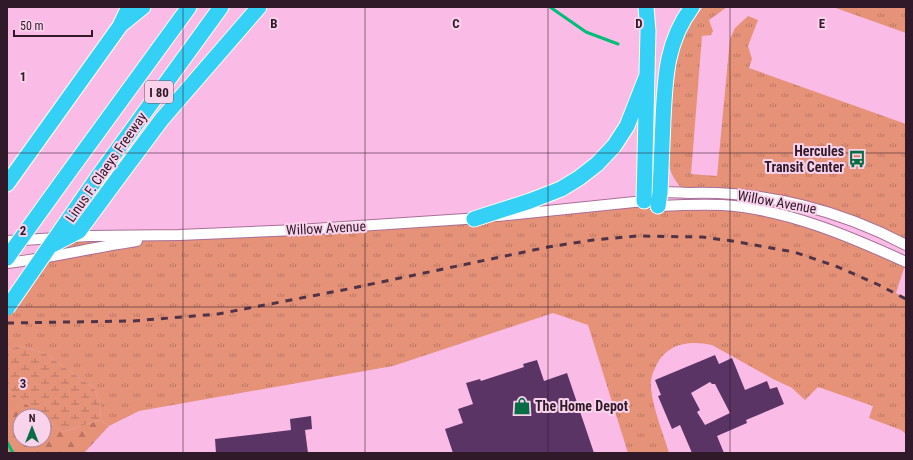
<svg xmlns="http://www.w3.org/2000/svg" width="913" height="460" viewBox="0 0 913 460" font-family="'Roboto Condensed',sans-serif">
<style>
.grass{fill:url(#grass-tufts)}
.forest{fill:url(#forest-firs)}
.wetland{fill:url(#wetland-marsh)}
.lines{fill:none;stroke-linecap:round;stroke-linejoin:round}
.stream{stroke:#00be78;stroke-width:3}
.building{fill:#593464;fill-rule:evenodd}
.minor-casing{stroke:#a86f97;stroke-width:12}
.highway-casing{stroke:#fff;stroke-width:17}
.minor{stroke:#fff;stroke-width:10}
.highway{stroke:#35d0f5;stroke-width:15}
.rail{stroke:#503347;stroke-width:3;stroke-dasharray:7 7;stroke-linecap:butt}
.highway-bridge-casing{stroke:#fff;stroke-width:17;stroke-linecap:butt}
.highway-bridge{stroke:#35d0f5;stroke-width:15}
.grid{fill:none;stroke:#301929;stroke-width:1;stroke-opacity:0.55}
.labels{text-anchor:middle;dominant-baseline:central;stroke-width:4;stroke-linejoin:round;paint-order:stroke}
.shield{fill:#f9d3ec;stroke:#6c5164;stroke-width:1}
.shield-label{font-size:13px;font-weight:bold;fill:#301929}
.poi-label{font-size:14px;font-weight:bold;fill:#301929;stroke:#f9d3ec;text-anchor:end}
.street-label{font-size:14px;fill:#301929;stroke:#f9d3ec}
.grid-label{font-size:13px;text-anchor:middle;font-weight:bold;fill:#301929;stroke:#f9d3ec;stroke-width:4;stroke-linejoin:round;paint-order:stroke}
</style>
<defs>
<pattern id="grass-tufts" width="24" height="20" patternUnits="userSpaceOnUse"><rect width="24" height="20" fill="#e59278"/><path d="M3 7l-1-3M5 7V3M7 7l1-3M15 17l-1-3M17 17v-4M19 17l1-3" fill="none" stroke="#ba7662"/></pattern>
<pattern id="forest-firs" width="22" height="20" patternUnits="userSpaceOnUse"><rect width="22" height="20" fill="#e59278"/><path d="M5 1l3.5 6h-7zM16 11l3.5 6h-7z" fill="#ba7662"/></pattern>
<pattern id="wetland-marsh" width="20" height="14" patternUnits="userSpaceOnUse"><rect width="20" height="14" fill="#e59278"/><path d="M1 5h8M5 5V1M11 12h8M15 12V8" fill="none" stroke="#ba7662"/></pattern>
</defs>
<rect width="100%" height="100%" fill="#fabce7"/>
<!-- grass -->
<path class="grass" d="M 703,7 L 727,7 L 709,20 L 713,31 L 711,35 L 702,36 L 691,174 L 717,176 L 730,39 L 735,28 L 748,16 L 758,20 L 748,46 L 752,59 L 749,68 L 906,124 L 906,245 L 792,203 L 686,193 C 678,184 671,177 669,164 C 670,126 667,83 679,47 C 684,33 693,19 703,7 Z
M 833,7 L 906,7 L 906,33 Z
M 644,201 L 685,205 L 787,217 L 906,262 L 896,293 L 906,299 L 906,434 L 901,430 L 869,418 L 873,406 L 818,387 L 805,400 L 792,388 L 773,379 L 712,345 C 690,340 668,343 657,364 C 653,372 650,379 651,388 C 653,409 663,433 669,453 L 628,453 L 588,325 L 553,313 L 393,366 L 139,411 L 109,426 L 100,420 L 101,406 L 94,388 L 44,353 L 19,346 L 7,350 L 7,315 L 51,246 L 70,239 L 158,236 Z"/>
<!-- forest -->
<path class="forest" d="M 7,389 L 42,416 L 20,416 L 20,440 L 44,440 L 44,418 L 62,432 L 100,420 L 109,426 L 84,453 L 7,453 Z"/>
<!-- wetland -->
<path class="wetland" d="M 19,346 L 44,353 L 94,388 L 101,406 L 100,420 L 62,432 L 44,418 L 44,416 L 41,416 L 7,389 L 7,350 Z"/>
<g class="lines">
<!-- stream -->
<path class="stream" d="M 550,7 L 586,32 L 618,44
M 7,442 L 13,453"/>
</g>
<!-- building -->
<path class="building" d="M 715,355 L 719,364 L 732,358 L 745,390 L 767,381 L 770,389 L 777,387 L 784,404 L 746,420 L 747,423 L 717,436 L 724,453 L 692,453 L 680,425 L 672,429 L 658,396 L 661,395 L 655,380 ZM 710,382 L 712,384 L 715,384 L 730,413 L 705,425 L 697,412 L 700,410 L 691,393 Z
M 537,360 L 544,381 L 567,373 L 594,453 L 453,453 L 445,429 L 463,423 L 458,409 L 473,404 L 466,383 L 480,379 L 481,381 L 524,367 L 523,364 Z
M 311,416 L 312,429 L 305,430 L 308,453 L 216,453 L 215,439 L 291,430 L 290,419 Z"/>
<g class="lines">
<!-- minor casing -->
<g class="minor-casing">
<path id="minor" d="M 653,204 L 658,206 C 679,205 701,204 722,205 C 786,209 849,236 906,262
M 498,216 L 644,201 C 649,199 655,195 660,193 C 669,191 681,193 691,193 C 765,191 840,210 906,245
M 7,241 L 89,236 L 179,235 L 298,230 L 480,218
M 7,263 C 51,258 94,247 137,241"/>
</g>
<!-- highway casing -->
<g class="highway-casing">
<path id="highway" d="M 122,24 L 143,7
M 66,176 L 189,7
M 97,178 L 221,7
M 118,178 L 162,119 L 259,7
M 7,184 L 120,26 L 129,7
M 644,201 L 648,31 L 646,7
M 658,206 L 660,193 C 661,169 662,145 663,120 C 665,78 666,42 692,7
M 474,219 L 530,201 L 561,189 L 579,178 L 597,164 L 614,146 L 627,126 L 647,75"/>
</g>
<!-- minor -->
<use href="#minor" class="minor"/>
<!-- highway -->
<use href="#highway" class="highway"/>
<!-- rail -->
<path class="rail" d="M 7,323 L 133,321 L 218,314 L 348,289 L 548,247 L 593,240 L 637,236 L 702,237 L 732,241 L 794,252 L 838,267 L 879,285 L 906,299"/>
<!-- highway-bridge casing -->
<g class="highway-bridge-casing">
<path id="highway-bridge" d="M 54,244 L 79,231 L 118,178
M 7,258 L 66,176
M 7,308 L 97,178"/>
</g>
<!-- highway-bridge -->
<use href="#highway-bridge" class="highway-bridge"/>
</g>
<!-- grid -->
<path class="grid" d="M 183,7 L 183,453M 365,7 L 365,453M 548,7 L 548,453M 730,7 L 730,453M 7,153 L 906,153M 7,307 L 906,307"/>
<!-- icons -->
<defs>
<g id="bus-bare" transform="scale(1.38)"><path d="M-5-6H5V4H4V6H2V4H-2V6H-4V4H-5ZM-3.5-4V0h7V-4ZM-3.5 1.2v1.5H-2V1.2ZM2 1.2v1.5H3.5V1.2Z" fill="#086d44" stroke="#f9d3ec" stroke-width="2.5" paint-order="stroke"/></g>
<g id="shop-bare" transform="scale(1.38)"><path d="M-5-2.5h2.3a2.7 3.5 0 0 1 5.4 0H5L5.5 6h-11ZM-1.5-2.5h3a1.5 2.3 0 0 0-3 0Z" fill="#086d44" stroke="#f9d3ec" stroke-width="2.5" paint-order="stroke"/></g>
</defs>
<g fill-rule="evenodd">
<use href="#bus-bare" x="857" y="159"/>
<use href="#shop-bare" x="522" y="406"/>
</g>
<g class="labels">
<!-- shield labels -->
<rect class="shield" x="145" y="81" width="28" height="22" rx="3"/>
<g class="shield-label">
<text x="159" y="92">I 80</text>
</g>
<!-- poi labels -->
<g class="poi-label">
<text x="844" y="151">Hercules<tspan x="844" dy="16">Transit Center</tspan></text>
<text x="535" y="406" text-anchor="start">The Home Depot</text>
</g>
<!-- street labels -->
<g class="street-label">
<text transform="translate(106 167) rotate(-55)">Linus F. Claeys Freeway</text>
<text transform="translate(777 202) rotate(10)">Willow Avenue</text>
<text transform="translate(326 228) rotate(-3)">Willow Avenue</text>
</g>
</g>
<g class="grid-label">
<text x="274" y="28">B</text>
<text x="456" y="28">C</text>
<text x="639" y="28">D</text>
<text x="822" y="28">E</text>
<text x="23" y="81">1</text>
<text x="23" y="235">2</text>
<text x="23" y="388">3</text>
</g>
<!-- border -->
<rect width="913" height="460" fill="none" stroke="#301929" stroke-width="16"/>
<!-- north arrow -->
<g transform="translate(32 428)"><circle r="19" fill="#f9d3ec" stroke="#a9899e"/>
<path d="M0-3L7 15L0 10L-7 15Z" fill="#086d44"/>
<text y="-6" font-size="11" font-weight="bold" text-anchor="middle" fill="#301929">N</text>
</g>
<!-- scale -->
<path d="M14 30v6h78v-6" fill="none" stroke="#301929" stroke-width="2"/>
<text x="20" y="30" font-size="12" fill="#301929" stroke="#f9d3ec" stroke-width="3" paint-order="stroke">50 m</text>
</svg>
